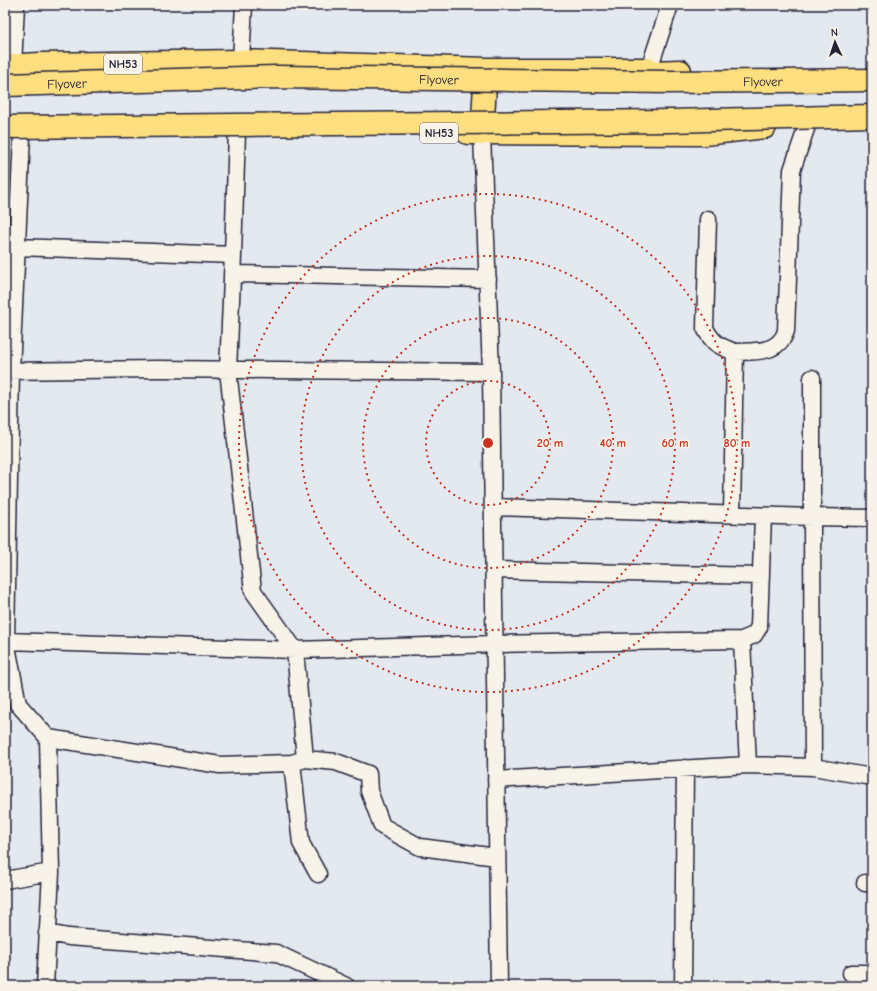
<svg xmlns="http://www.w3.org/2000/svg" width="877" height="991" viewBox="0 0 877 991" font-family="'Comic Neue',sans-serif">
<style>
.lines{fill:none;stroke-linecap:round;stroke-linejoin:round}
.street-casing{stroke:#22223b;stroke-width:19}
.highway-casing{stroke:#22223b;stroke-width:25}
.street{stroke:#f7f3e8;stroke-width:16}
.highway{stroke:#fedf80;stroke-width:22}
.highway-bridge-casing{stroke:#22223b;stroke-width:25;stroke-linecap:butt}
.highway-bridge{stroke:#fedf80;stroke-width:22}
.ring{fill:none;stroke:#c8321e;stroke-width:2;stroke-dasharray:2 4}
.labels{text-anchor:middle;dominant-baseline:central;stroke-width:3;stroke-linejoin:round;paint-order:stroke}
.shield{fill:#f7f3e8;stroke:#62616f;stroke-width:1}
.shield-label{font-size:12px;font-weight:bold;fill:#22223b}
.street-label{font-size:13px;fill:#22223b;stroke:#f7f3e8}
.centre{fill:#c8321e;stroke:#f7f3e8;stroke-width:2}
.ring-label{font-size:12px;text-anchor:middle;font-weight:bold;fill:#c8321e;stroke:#f7f3e8;stroke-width:3;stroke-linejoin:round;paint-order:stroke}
</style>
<rect width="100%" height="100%" fill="#e4e9ef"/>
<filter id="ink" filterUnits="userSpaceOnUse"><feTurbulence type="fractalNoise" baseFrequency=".025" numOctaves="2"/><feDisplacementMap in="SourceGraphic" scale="8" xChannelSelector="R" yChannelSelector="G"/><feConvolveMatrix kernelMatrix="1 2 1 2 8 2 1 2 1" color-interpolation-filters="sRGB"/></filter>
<g filter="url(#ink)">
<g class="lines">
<!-- street casing -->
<g class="street-casing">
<path id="street" d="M 241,61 L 244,5
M 13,66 L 16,5
M 649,69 L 670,5
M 237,132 L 233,255 L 228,370 L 253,591 L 295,650 L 305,759
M 482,134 L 491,372 L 499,986
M 22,136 L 11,371 L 6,641 L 295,650 L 495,644 L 742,640 L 754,635 L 759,627 L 763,516
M 708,219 L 705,328 C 713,344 719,346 735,352
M 17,247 L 233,255
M 232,274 L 488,279
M 5,371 L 158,369 L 491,372
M 812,378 L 812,517 L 870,518
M 494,507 L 812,517 L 813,767
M 732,514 L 735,352 C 750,351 772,354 782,339 C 784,337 785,333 786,331 L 792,170 L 808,123
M 494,570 L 761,576
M 742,640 L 748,765
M 5,641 L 6,641 L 18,704 L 48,738 L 51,872 L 45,986
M 48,738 L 220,765 L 292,763 L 305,759 L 336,762 L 368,774 L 369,791 L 382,826 L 420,847 L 497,857
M 292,763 L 301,843 L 318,874
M 496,780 L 660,770 L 748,765 L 813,767 L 872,777
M 5,880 L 51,872
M 865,883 L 872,883
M 47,933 L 69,937 L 276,953 L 346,986
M 851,973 L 872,973
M 683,986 L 685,768"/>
</g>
<!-- highway casing -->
<g class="highway-casing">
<path id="highway" d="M 5,66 L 40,64 L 241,61 L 486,69 L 649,69 L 650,72 L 680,71
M 468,133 L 704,134 L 765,127
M 482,134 L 486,69"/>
</g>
<!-- street -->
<use href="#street" class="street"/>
<!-- highway -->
<use href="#highway" class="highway"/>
<!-- highway-bridge casing -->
<g class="highway-bridge-casing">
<g id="highway-bridge">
<path id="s1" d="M 5,85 L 277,77 L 669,82 L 872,80"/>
<path d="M 5,127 L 670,121 L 872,116"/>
</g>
</g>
<!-- highway-bridge -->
<use href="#highway-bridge" class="highway-bridge"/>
</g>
</g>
<!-- distance rings -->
<g class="ring">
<circle cx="488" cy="443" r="62"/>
<circle cx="488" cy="443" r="125"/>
<circle cx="488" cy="443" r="187"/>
<circle cx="488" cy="443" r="249"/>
</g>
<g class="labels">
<!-- shield labels -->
<g class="shield">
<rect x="104" y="54" width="38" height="20" rx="3"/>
<rect x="420" y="123" width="38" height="20" rx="3"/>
</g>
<g class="shield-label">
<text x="123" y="64">NH53</text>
<text x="439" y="133">NH53</text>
</g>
<!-- street labels -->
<g class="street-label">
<text stroke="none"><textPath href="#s1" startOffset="434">Flyover</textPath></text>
<text stroke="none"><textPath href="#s1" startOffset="758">Flyover</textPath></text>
<text stroke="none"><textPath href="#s1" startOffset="62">Flyover</textPath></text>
</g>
</g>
<circle cx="488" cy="443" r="6" class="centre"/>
<g class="ring-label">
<text x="550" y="447">20 m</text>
<text x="613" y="447">40 m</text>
<text x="675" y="447">60 m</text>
<text x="737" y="447">80 m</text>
</g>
<!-- margin -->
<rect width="877" height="991" fill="none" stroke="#f7f3e8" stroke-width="20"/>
<rect x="10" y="10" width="857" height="971" fill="none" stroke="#22223b" stroke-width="1.5" filter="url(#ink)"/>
<!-- north arrow -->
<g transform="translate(835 42) rotate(357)" stroke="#f7f3e8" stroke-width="3" paint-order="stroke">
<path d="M0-3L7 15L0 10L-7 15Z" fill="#22223b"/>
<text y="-6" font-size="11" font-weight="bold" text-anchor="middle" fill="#22223b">N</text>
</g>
</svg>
